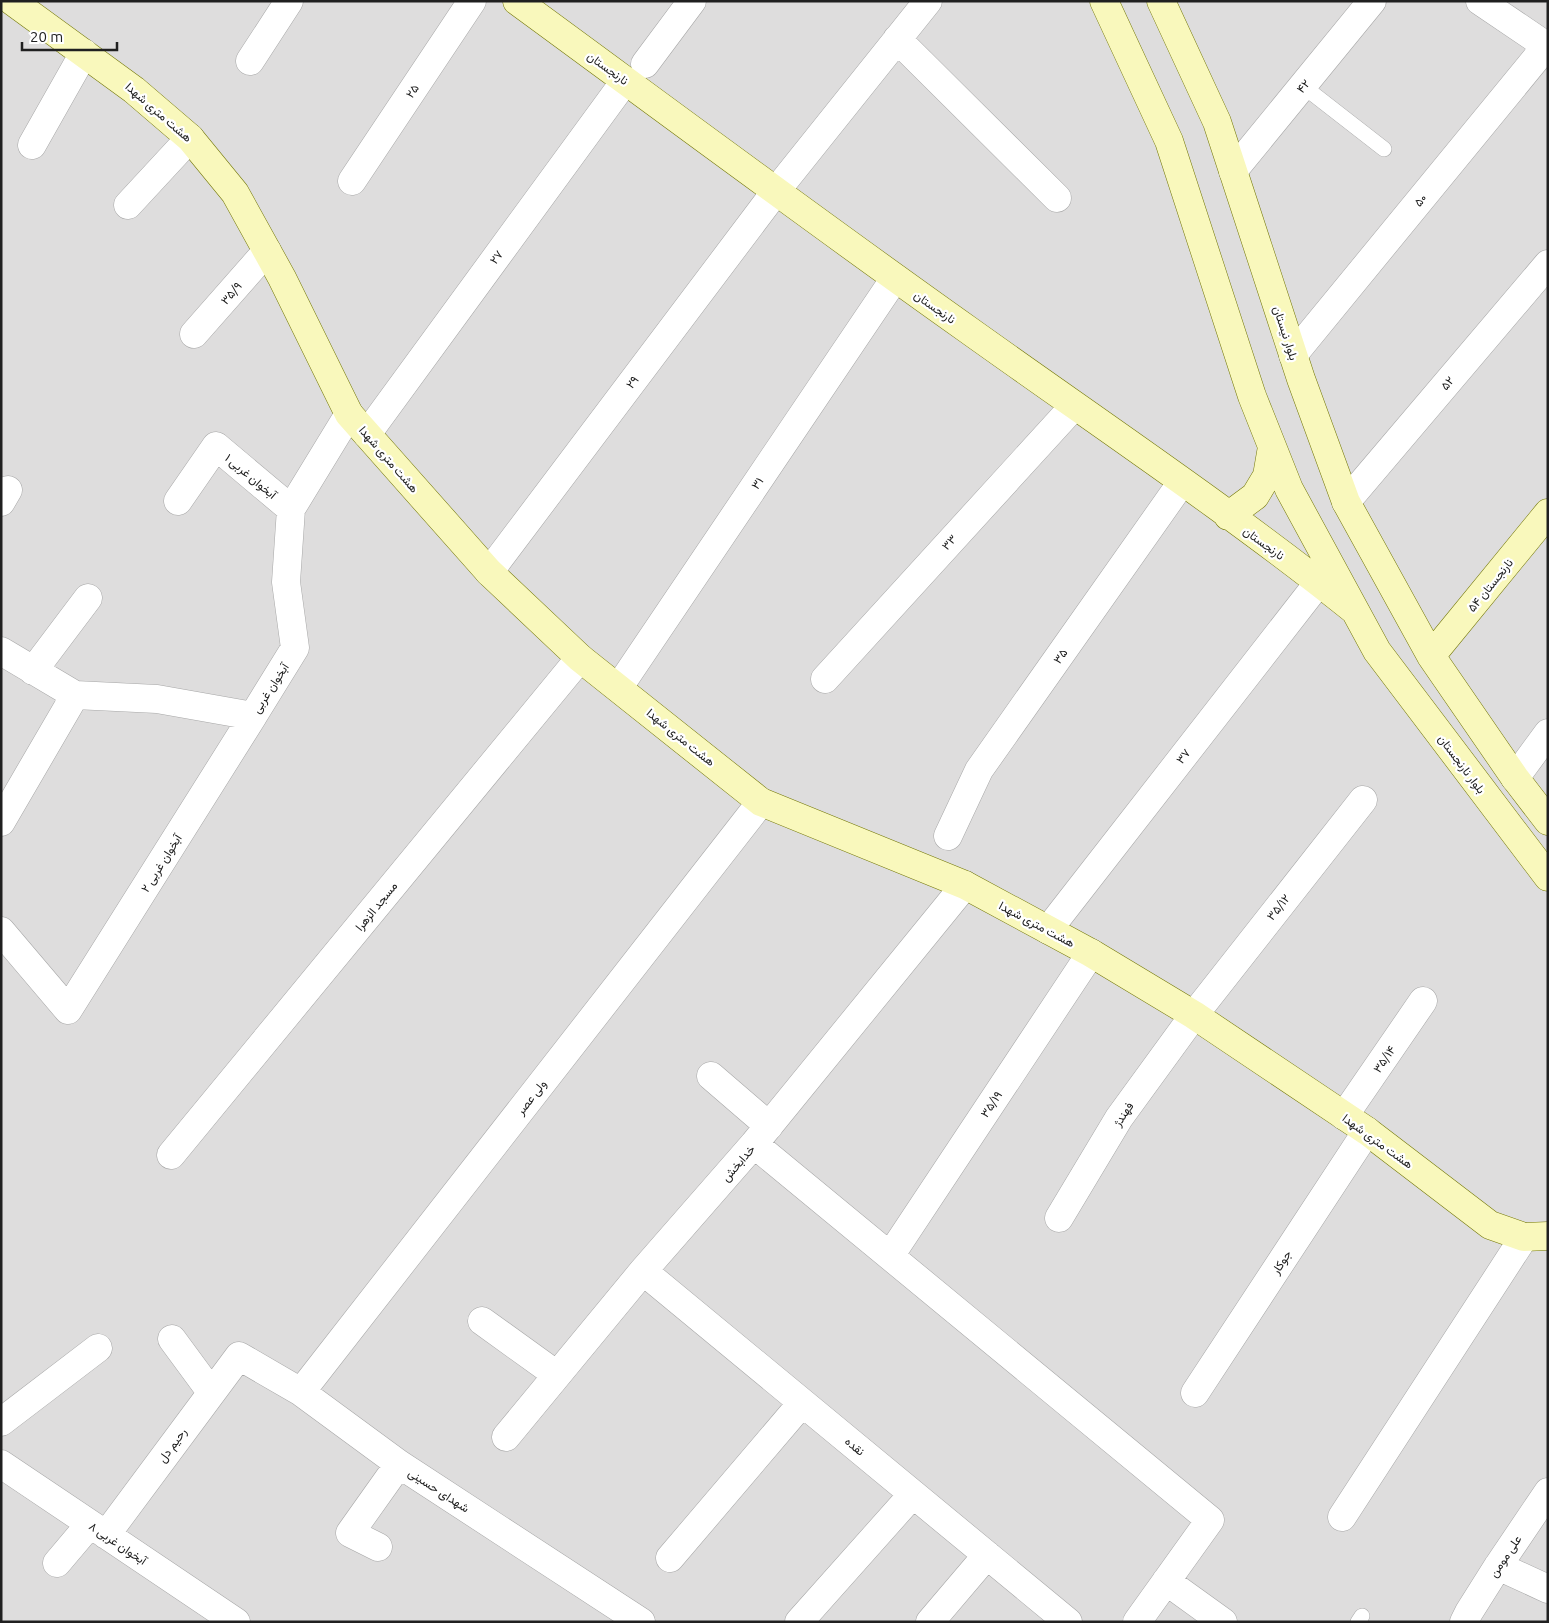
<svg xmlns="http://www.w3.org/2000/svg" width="1549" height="1623" viewBox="0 0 1549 1623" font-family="Ubuntu,Vazirmatn,sans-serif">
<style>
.residential{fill:#dedddd}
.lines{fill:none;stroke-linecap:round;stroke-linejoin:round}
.lane-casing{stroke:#a7a7a7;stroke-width:16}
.street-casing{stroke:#a7a7a7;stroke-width:29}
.secondary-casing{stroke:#737707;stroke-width:29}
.lane{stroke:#fff;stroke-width:15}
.street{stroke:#fff;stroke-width:28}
.secondary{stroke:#f9f8bc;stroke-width:28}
.labels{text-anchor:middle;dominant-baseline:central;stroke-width:4.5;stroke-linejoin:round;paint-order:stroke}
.street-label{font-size:12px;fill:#202020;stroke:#fff}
</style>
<rect width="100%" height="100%" fill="#f0ede7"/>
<!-- residential -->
<path class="residential" d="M 1,1 L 1548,1 L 1548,1622 L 1,1622 Z"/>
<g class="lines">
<!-- lane casing -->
<g class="lane-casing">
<path id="lane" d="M 1303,86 L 1384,149
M 1358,1622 L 1362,1616"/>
</g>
<!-- street casing -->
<g class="street-casing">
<path id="street" d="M 1480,1 L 1548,47
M 897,39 L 1057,198
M 250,61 L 289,1
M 645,64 L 692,1
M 32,145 L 84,53
M 1233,171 L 1372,1
M 352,181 L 472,1
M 128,205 L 190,138
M 194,334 L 267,251
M 1293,355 L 1548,44
M 367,434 L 625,81
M 178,501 L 216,446 L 291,509
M 1,502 L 8,490
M 1346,502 L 1548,264
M 489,572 L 776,191 L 928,1
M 1,651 L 75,695
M 33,671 L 88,598
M 825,679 L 1074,406
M 619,687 L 895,278
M 1515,778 L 1548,733
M 1,822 L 75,695 L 157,699 L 253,716 L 295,648 L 286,582 L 291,509 L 349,414
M 948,836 L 979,770 L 1182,482
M 1048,930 L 1319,582
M 1,931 L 68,1010 L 253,716
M 711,1076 L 769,1126
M 1344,1116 L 1423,1001
M 754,1144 L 1210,1520 L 1137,1622
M 171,1155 L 580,658
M 1059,1218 L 1119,1118 L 1194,1015 L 1363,800
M 890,1256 L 1091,953
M 643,1271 L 1068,1622
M 482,1321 L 557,1375
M 172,1339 L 211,1392
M 301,1392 L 761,802
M 1195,1393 L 1367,1131
M 1,1422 L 98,1348
M 506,1437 L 643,1271 L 754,1144 L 965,885
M 1,1464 L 236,1622
M 1342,1517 L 1524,1237
M 106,1535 L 239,1356 L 301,1392 L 399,1464 L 641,1622
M 378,1547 L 350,1533 L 399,1464
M 670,1558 L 802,1403
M 57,1563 L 90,1524
M 1498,1566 L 1548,1589
M 1166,1581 L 1223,1622
M 799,1622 L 913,1494
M 930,1622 L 987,1555
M 1464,1622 L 1469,1612 L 1498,1566 L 1548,1492"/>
</g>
<!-- secondary casing -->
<g class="secondary-casing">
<path id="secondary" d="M 12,1 L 134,90 L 190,138 L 235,193 L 282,278 L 349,414 L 489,572 L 580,658 L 761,802 L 965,885 L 1091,953 L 1194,1015 L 1367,1131 L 1490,1225 L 1524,1237 L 1548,1236
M 517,1 C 667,111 816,222 967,329 C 1097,422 1230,511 1354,610
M 1104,1 L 1169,141 L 1252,396 L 1289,489 L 1377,651 L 1548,877
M 1161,1 L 1217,122 L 1301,379 L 1346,502 L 1431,656 L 1515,778 L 1548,821
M 1228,516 L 1255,496 L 1267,476 L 1272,447
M 1431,656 L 1548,513"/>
</g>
<!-- lane -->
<use href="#lane" class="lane"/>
<!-- street -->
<use href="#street" class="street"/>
<!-- secondary -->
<use href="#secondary" class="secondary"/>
</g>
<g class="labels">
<!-- street labels -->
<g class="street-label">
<text transform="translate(608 68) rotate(36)">نارنجستان</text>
<text transform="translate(1303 86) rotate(-51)">۴۲</text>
<text transform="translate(412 91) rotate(-56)">۲۵</text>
<text transform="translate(159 112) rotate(41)">هشت متری شهدا</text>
<text transform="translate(1420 200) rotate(-51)">۵۰</text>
<text transform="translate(496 257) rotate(-54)">۲۷</text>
<text transform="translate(231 293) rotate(-49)">۳۵/۹</text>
<text transform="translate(935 307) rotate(35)">نارنجستان</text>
<text transform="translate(1286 333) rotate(72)">بلوار نیستان</text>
<text transform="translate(632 382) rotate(-53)">۲۹</text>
<text transform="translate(1447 383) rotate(-50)">۵۲</text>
<text transform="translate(389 459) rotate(49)">هشت متری شهدا</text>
<text transform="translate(251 476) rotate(40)">آبخوان غربی ۱</text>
<text transform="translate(757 483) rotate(-56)">۳۱</text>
<text transform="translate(949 542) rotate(-48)">۳۳</text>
<text transform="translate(1264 543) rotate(36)">نارنجستان</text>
<text transform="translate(1490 585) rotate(-51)">نارنجستان ۵۴</text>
<text transform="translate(1060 656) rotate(-55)">۳۵</text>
<text transform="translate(270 688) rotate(-57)">آبخوان غربی</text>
<text transform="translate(681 737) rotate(39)">هشت متری شهدا</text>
<text transform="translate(1183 756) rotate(-52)">۳۷</text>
<text transform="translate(1462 764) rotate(53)">بلوار نارنجستان</text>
<text transform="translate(161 863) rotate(-58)">آبخوان غربی ۲</text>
<text transform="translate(376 906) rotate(-51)">مسجد الزهرا</text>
<text transform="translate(1278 907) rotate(-52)">۳۵/۱۲</text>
<text transform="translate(1037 924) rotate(28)">هشت متری شهدا</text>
<text transform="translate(1384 1059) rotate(-56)">۳۵/۱۴</text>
<text transform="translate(531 1097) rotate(-52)">ولی عصر</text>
<text transform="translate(991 1104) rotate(-56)">۳۵/۱۹</text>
<text transform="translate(1123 1114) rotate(-56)">فهندژ</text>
<text transform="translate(1378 1141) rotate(36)">هشت متری شهدا</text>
<text transform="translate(738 1163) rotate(-49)">خدابخش</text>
<text transform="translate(1281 1262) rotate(-57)">جوکار</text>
<text transform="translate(172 1445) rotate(-54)">رحیم دل</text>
<text transform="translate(855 1446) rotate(40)">نقده</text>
<text transform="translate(439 1490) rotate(33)">شهدای حسینی</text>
<text transform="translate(118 1543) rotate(34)">آبخوان غربی ۸</text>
<text transform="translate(1505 1556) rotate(-56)">علی مومن</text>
</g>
</g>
<!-- border -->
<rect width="1549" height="1623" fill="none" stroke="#202020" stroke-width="5"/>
<!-- scale -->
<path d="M22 42v8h95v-8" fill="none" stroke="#202020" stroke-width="2.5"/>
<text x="30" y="42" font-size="15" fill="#202020" stroke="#ffffff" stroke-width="4" paint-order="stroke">20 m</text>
</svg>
